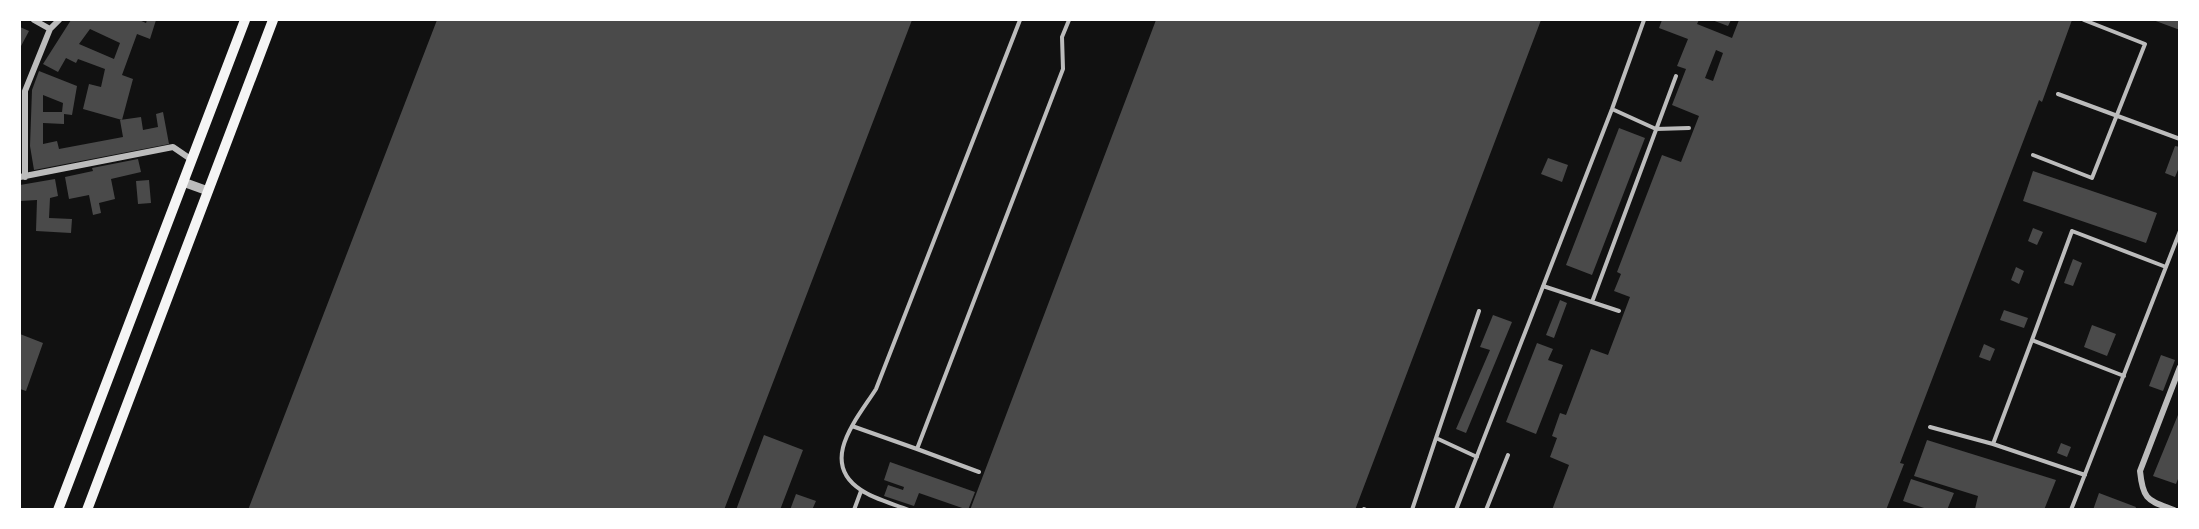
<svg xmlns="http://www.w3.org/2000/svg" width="2199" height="529" viewBox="0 0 2199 529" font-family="'Golos Text',sans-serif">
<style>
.building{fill:#4a4a4a;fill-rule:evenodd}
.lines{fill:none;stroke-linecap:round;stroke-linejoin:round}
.service{stroke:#bcbcbc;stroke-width:4}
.minor{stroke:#bcbcbc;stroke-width:6}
.tertiary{stroke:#bcbcbc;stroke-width:9}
.secondary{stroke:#f5f5f5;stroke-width:10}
</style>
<rect width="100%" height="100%" fill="#111"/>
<!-- building -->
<path class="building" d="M 71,20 L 139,20 L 146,23 L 147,20 L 156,20 L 150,39 L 137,34 L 122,75 L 133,79 L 122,120 L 83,109 L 89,84 L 101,87 L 105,69 L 78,59 L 76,63 L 66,58 L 58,72 L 43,64 ZM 90,29 L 120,43 L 114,59 L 79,44 Z
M 437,20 L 912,20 L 724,510 L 248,510 Z
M 1156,20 L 1541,20 L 1355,510 L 970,510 Z
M 1662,20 L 1699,20 L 1697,24 L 1732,38 L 1739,20 L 2072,20 L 2042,102 L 2039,100 L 1900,463 L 1904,464 L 1886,510 L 1552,510 L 1569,465 L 1550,457 L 1557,438 L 1552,436 L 1560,413 L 1566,415 L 1591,349 L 1608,355 L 1630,297 L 1614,291 L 1621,274 L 1617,272 L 1662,155 L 1681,162 L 1699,116 L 1672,105 L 1686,69 L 1677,66 L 1688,39 L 1659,28 ZM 1716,50 L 1723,53 L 1713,81 L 1705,78 Z
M 1712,20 L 1731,20 L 1728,26 Z
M 2153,20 L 2180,20 L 2180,30 Z
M 20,27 L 29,31 L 20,48 Z
M 39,71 L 77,86 L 72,115 L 64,114 L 64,124 L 43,123 L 43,144 L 57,141 L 59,149 L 123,137 L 120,120 L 141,117 L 143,130 L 158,127 L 156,114 L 163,112 L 169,144 L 34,170 L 30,146 L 32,90 ZM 43,95 L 63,103 L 62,112 L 43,112 Z
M 1619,128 L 1645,138 L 1592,275 L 1566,265 Z
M 2175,146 L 2180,147 L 2180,165 L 2175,177 L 2165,173 Z
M 1548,158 L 1568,165 L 1562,182 L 1541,174 Z
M 138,159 L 141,172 L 111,179 L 115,199 L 99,203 L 101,213 L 93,215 L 89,195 L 69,199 L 65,177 L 93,171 L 92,168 Z
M 2033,171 L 2157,213 L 2146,243 L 2023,201 Z
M 55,179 L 58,196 L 50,198 L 49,218 L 72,219 L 71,233 L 36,231 L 37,200 L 20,201 L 20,185 Z
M 149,180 L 151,203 L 138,204 L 136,181 Z
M 2033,228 L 2043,232 L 2037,245 L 2028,241 Z
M 2073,259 L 2082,263 L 2073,286 L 2064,283 Z
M 2016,267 L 2024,271 L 2019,284 L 2011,280 Z
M 1560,300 L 1567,303 L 1554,338 L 1546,335 Z
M 2004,310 L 2028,318 L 2024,328 L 2000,320 Z
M 1493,315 L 1512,322 L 1466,433 L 1456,429 L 1490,350 L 1480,347 Z
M 2092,325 L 2116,334 L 2107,356 L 2084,347 Z
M 20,334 L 43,343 L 26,391 L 20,389 Z
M 1537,343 L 1553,349 L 1548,360 L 1563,365 L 1536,434 L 1506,422 Z
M 1984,344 L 1995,349 L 1990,361 L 1979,357 Z
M 2161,355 L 2175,360 L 2163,391 L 2149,386 Z
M 2180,410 L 2180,474 L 2176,484 L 2153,476 Z
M 764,435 L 803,450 L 780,510 L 736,510 Z
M 1927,440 L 2056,480 L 2044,510 L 1978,510 L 1975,509 L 1978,496 L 1914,476 Z
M 2061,443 L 2071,447 L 2067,457 L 2057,453 Z
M 890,462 L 975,492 L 968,510 L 919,493 L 914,506 L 884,496 L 888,485 L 903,490 L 904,487 L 884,480 Z
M 1911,479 L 1954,493 L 1947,510 L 1930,510 L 1903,501 Z
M 2099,493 L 2136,507 L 2135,510 L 2093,510 Z
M 796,494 L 816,501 L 812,510 L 790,510 Z"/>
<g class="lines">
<!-- service -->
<path class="service" d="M 2058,94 L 2180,139
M 1612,109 L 1656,129 L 1689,128
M 2033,155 L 2092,178 L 2145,44 L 2084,20
M 1543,286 L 1619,311
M 1592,302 L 1676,76
M 2032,340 L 2072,231 L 2166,267
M 852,426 L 917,449 L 1063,69 L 1062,37 L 1069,20
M 1930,427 L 1993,444
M 1436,438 L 1479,311
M 917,449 L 979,472
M 2085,475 L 1993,444 L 2032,340 L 2124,376
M 1364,509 L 1366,510
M 854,510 L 861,491
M 909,510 C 894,504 874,499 861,490 C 818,462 857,419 876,389 L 1020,20
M 1412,510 L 1436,438 L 1477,457
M 1456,510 L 1612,109 L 1644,20
M 1486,510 L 1508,455
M 2071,510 L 2180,231"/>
<!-- minor -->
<path class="minor" d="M 34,20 L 50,29
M 20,177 L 173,147 L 192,160
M 25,177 L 25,91 L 50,29 L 59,20
M 2174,510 C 2148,500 2143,501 2140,471 L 2180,367"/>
<!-- tertiary -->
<path class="tertiary" d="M 183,182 L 208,191"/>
<!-- secondary -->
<path class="secondary" d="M 58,510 L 245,20
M 87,510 L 273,20"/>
</g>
<!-- border -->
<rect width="2199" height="529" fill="none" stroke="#ffffff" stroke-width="42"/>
</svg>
